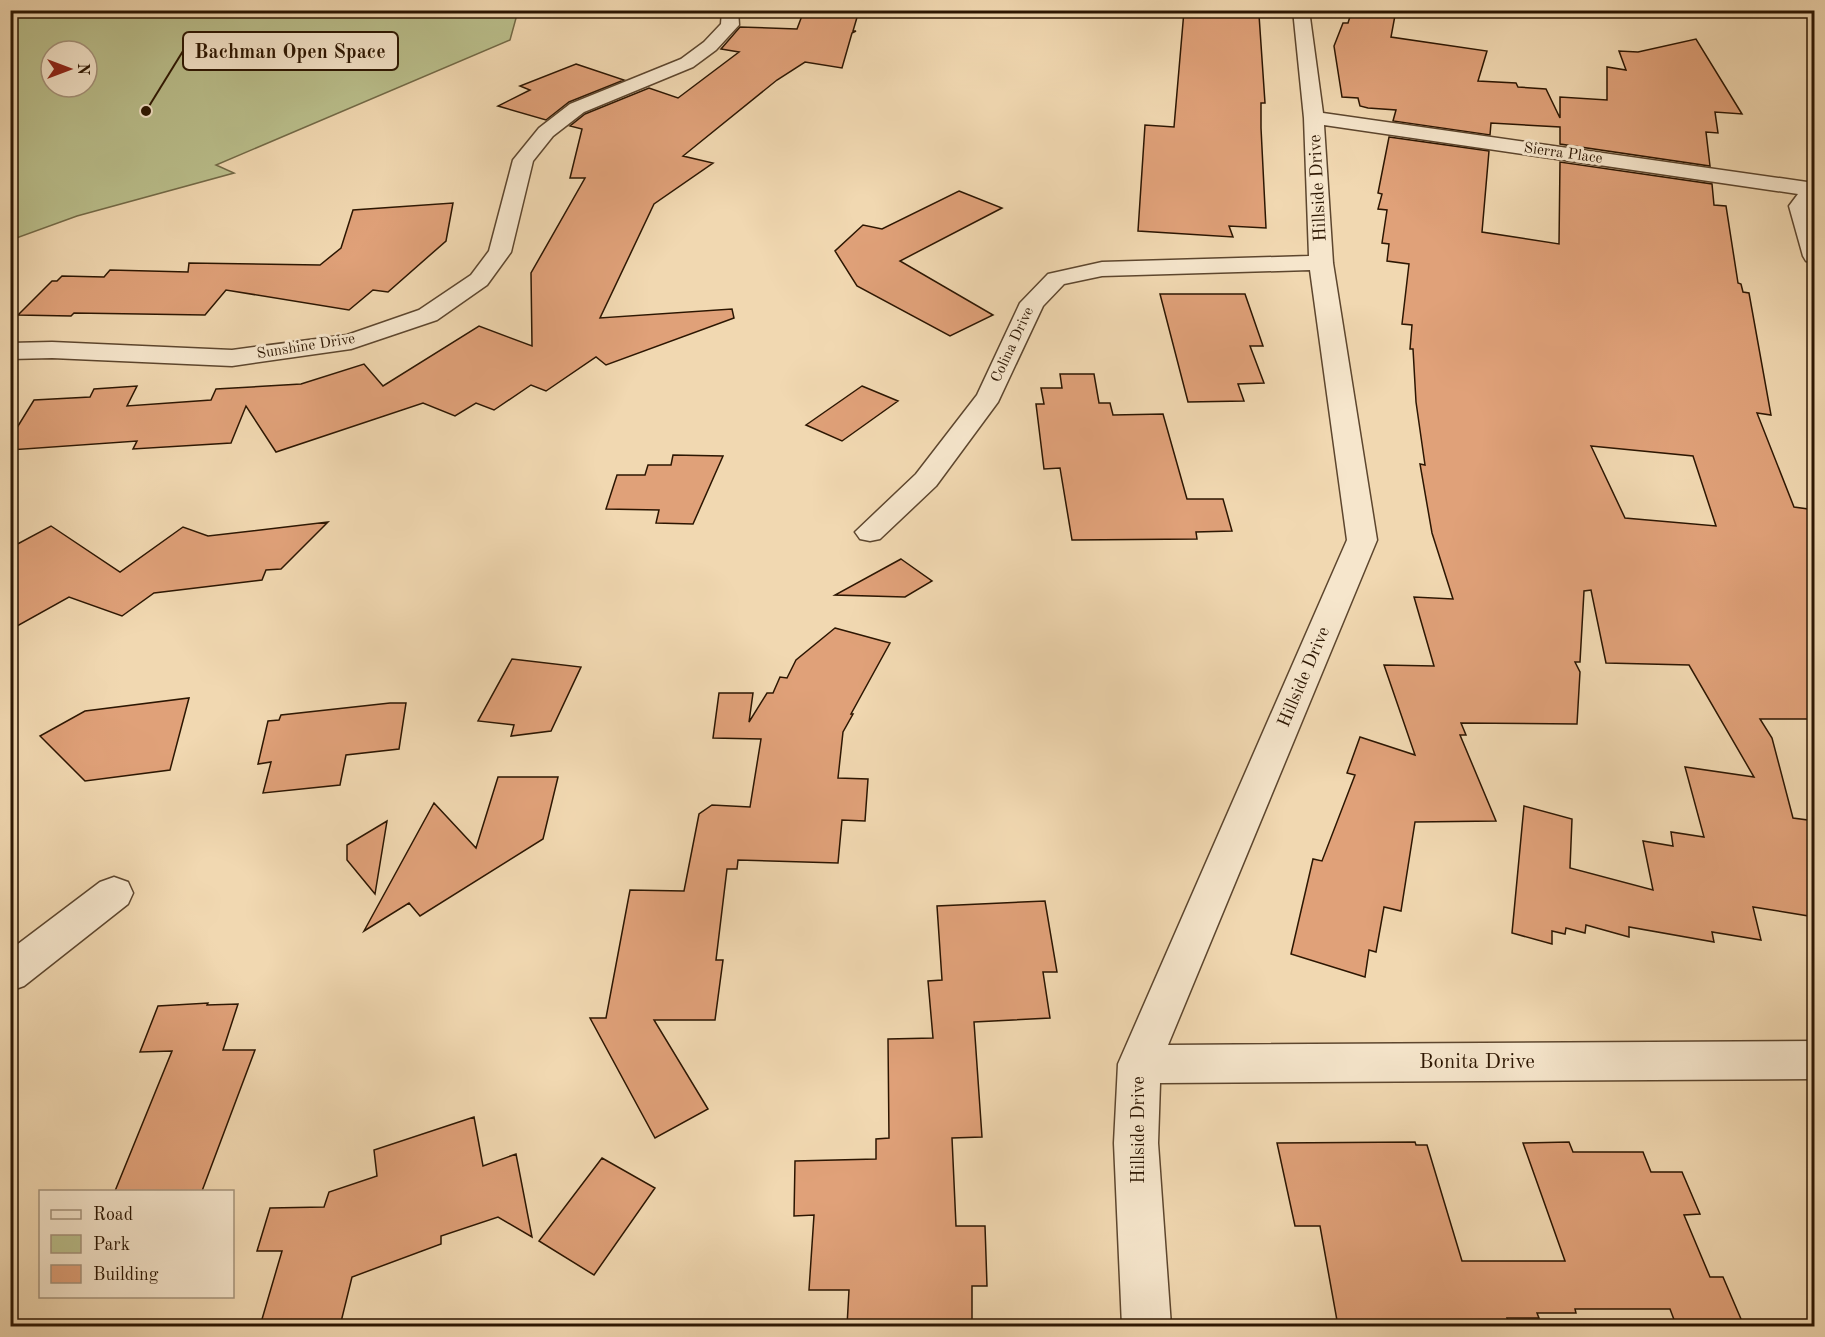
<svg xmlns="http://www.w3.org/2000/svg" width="1825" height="1337" viewBox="0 0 1825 1337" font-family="'Old Standard TT',serif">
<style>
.green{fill:#babf8c;stroke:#736a47;stroke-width:1.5;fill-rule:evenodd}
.building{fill:#e0a179;stroke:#2c1602;stroke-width:1.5;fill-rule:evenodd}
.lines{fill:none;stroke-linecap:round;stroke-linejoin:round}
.minor-casing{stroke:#5d462e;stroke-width:3}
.minor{fill:#f6e6cc;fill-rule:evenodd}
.labels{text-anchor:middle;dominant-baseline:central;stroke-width:6;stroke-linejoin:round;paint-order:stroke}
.far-street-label{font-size:15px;fill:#2c1602;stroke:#f6e6cc}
.street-label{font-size:18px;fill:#2c1602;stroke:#f6e6cc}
.near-street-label{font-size:21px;fill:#2c1602;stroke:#f6e6cc}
.leader{fill:none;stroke:#2c1602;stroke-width:2}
.callout-dot{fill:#2c1602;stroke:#f6e6cc;stroke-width:2}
.callout{fill:#f6e6cc;stroke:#2c1602;stroke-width:2}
.callout-label{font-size:20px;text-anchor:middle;font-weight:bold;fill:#2c1602}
</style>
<rect width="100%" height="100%" fill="#f1d8b1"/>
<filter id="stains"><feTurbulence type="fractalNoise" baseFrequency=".00333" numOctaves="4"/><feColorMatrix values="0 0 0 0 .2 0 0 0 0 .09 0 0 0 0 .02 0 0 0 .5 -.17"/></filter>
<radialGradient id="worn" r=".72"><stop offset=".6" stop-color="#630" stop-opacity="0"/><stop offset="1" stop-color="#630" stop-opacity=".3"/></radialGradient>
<!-- green -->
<path class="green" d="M 11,10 L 518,10 L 518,11 L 510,40 L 216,165 L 234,173 L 77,216 L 11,240 ZM 51,51 L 87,51 L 87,87 L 51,87 Z"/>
<!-- building -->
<path class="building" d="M 1352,10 L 1396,10 L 1391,37 L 1487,51 L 1478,81 L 1516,83 L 1518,87 L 1546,89 L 1560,118 L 1560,97 L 1607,100 L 1607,67 L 1626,70 L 1619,51 L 1638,52 L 1696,39 L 1742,114 L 1715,112 L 1718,133 L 1706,132 L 1710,166 L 1560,144 L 1560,127 L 1491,123 L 1490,135 L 1393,121 L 1396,110 L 1368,108 L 1360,106 L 1358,98 L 1342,97 L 1334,46 L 1343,23 L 1348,23 Z
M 1184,11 L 1259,15 L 1265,103 L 1261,103 L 1261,128 L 1266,228 L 1229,226 L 1233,237 L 1138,231 L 1145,125 L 1174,127 Z
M 803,13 L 858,14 L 853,31 L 856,31 L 852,33 L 842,68 L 805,62 L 777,80 L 683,156 L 713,163 L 654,204 L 600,318 L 732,309 L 734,318 L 606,365 L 596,357 L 546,391 L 531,385 L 494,410 L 476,403 L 455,416 L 423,403 L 276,452 L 246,406 L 231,443 L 133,449 L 137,441 L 10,450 L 10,439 L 34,400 L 90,397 L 94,389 L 137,386 L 127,406 L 211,400 L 216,389 L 301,384 L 364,364 L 383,386 L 479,326 L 532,346 L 531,273 L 585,178 L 570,178 L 582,129 L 570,126 L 585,114 L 649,88 L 678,98 L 739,52 L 721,49 L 740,27 L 797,29 Z
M 576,64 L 624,80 L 569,102 L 546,120 L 498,106 L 530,90 L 520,86 Z
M 1389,137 L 1489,151 L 1482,232 L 1559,244 L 1560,162 L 1712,184 L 1714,205 L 1726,206 L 1738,283 L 1741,284 L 1743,292 L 1749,293 L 1771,415 L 1757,413 L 1794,507 L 1815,510 L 1815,719 L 1760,719 L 1772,738 L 1793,818 L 1815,821 L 1815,917 L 1753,907 L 1761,940 L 1712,932 L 1714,942 L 1629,927 L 1629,937 L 1586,925 L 1585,933 L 1566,928 L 1565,934 L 1552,931 L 1552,944 L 1512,933 L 1524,806 L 1572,819 L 1570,868 L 1653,890 L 1643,841 L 1673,846 L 1671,832 L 1704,837 L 1685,767 L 1754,777 L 1689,665 L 1606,663 L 1591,590 L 1584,591 L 1580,662 L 1575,662 L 1580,672 L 1577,724 L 1461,723 L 1466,735 L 1460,735 L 1496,821 L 1415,822 L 1401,911 L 1384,907 L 1376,952 L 1369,950 L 1365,977 L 1291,954 L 1313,859 L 1322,861 L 1355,775 L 1347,773 L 1360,737 L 1415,755 L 1384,665 L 1434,666 L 1414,597 L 1453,599 L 1432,533 L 1420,464 L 1425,465 L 1416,402 L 1413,349 L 1410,349 L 1412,325 L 1402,324 L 1409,264 L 1387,261 L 1389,244 L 1382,243 L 1387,210 L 1378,209 L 1382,194 L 1378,193 ZM 1591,446 L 1693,456 L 1716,526 L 1625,518 Z
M 959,191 L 1002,208 L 900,261 L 993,315 L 950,336 L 857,286 L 835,251 L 863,225 L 882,229 Z
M 453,203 L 446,241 L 388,292 L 373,290 L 349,310 L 226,290 L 205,315 L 74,313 L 71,316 L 18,315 L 52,281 L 57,281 L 62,276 L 104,277 L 110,270 L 188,272 L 189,263 L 320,265 L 341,248 L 353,210 Z
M 1160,294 L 1245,294 L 1263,346 L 1250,346 L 1264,383 L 1238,384 L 1244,401 L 1188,402 Z
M 1060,374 L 1094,374 L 1099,403 L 1110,403 L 1113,415 L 1163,414 L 1187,499 L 1223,499 L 1232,531 L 1196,532 L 1197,539 L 1072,540 L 1060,468 L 1044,469 L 1036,404 L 1044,404 L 1041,388 L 1062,388 Z
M 862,386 L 898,401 L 842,441 L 806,425 Z
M 673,455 L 723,456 L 693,524 L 656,523 L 659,510 L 606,509 L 617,475 L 645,475 L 648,465 L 671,465 Z
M 328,522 L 281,569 L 266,570 L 262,580 L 154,593 L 122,616 L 69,597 L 10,630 L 10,548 L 51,526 L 120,572 L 183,527 L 208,536 Z
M 901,559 L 932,581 L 905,597 L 835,595 Z
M 835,628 L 890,643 L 851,714 L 853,714 L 843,732 L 838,778 L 868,779 L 865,821 L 842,820 L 838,863 L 738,860 L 737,869 L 727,869 L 716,960 L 723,960 L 715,1020 L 654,1020 L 708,1109 L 655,1138 L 590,1018 L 606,1018 L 630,890 L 684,891 L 699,814 L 712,805 L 750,807 L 761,739 L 713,738 L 719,693 L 753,693 L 749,722 L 767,693 L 773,693 L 780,677 L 787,678 L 796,660 Z
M 512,659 L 581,667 L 551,731 L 511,736 L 514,725 L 478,721 Z
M 189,698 L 170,770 L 85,781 L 40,736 L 85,711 Z
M 390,703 L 406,703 L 399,749 L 346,755 L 340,785 L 263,793 L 271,762 L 258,764 L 268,721 L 279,720 L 281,715 Z
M 498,777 L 558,777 L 543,839 L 420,916 L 409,903 L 364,931 L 434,803 L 476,848 Z
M 387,821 L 375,894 L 347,860 L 347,845 Z
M 1045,901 L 1057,972 L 1043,972 L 1050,1018 L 974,1022 L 982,1137 L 952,1138 L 956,1226 L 985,1226 L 987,1286 L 972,1286 L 972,1326 L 847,1326 L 849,1290 L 809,1290 L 814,1215 L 794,1216 L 795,1161 L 876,1159 L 876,1139 L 889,1138 L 888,1039 L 933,1038 L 928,981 L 942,980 L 937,906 Z
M 208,1003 L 207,1005 L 238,1004 L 223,1050 L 255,1050 L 202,1191 L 115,1191 L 172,1051 L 140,1052 L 158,1006 Z
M 474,1117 L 483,1166 L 516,1154 L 532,1237 L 498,1217 L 441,1236 L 441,1244 L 352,1277 L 340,1326 L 260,1326 L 282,1251 L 257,1251 L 270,1208 L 324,1207 L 329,1192 L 377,1176 L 374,1150 Z
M 1415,1142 L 1416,1145 L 1427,1145 L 1462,1261 L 1565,1261 L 1523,1143 L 1569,1142 L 1573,1152 L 1643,1152 L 1651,1172 L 1682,1172 L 1700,1214 L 1684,1215 L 1710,1277 L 1723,1277 L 1744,1326 L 1676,1325 L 1670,1309 L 1575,1309 L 1576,1313 L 1537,1313 L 1539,1318 L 1507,1318 L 1510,1326 L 1338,1326 L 1320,1226 L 1295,1226 L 1277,1143 Z
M 602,1158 L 655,1188 L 594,1275 L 539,1241 Z"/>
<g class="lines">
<!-- minor casing -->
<g class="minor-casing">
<path id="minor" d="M 722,10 L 738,10 L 739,25 L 716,50 L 693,67 L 584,112 L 553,136 L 533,161 L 511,252 L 487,285 L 437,320 L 351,349 L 232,366 L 52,358 L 10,359 L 10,343 L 52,342 L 232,350 L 347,335 L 419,310 L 471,275 L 489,251 L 513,160 L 539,128 L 570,104 L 681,59 L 704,42 L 721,24 Z
M 1293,10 L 1309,10 L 1323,113 L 1814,183 L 1814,202 L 1811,206 L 1814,219 L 1814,263 L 1806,261 L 1803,256 L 1789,206 L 1798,194 L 1324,125 L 1333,263 L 1377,540 L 1168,1045 L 1814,1041 L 1814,1079 L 1160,1083 L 1158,1143 L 1171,1326 L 1122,1326 L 1114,1143 L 1118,1064 L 1347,540 L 1310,270 L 1102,276 L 1064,284 L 1043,306 L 998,402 L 936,486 L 880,539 L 870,541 L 860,539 L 855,532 L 916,474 L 977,395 L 1020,303 L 1048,274 L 1102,262 L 1309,256 L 1304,118 Z
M 114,877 L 128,882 L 133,893 L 128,904 L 24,986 L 10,991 L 10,950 L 100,882 Z"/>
</g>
<!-- minor -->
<use href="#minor" class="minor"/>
</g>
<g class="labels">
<!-- far-street labels -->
<g class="far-street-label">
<text transform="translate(1563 154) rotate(8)">Sierra Place</text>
<text transform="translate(1013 345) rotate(-65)">Colina Drive</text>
<text transform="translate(306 347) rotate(-9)">Sunshine Drive</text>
</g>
<!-- street labels -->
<g class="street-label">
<text transform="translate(1318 188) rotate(-93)">Hillside Drive</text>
<text transform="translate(1304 677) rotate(-67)">Hillside Drive</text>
<text transform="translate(1139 1130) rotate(-90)">Hillside Drive</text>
</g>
<!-- near-street labels -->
<g class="near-street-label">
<text x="1477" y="1062">Bonita Drive</text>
</g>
</g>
<!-- callouts -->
<path class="leader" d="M146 111L183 51"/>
<circle class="callout-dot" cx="146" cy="111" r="6"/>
<rect class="callout" x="183" y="32" width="215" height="38" rx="6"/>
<g class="callout-label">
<text x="290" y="58">Bachman Open Space</text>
</g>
<!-- margin -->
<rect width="1825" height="1337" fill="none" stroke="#f1d8b1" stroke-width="36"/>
<rect x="12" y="12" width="1801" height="1313" fill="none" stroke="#2c1602" stroke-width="3"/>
<rect x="18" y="18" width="1789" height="1301" fill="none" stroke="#2c1602" stroke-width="1.5"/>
<!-- legend -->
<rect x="39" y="1190" width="195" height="108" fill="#f6e6cc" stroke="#a5937b" stroke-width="1.5"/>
<rect x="51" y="1210" width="30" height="9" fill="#f6e6cc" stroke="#a5937b" stroke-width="1.5"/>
<text x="93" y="1220" font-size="18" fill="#2c1602">Road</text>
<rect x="51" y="1235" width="30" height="18" fill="#babf8c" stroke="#a5937b" stroke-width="1.5"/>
<text x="93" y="1250" font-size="18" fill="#2c1602">Park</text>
<rect x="51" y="1265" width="30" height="18" fill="#e0a179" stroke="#a5937b" stroke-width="1.5"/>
<text x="93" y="1280" font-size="18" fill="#2c1602">Building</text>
<!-- north arrow -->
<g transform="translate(69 69) rotate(90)"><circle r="28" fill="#f6e6cc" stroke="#a5937b" stroke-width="1.5"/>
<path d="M0-4.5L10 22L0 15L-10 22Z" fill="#8f2418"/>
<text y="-9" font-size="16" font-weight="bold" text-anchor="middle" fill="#2c1602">N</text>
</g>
<rect width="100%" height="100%" filter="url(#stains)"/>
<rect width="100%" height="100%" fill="url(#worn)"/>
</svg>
